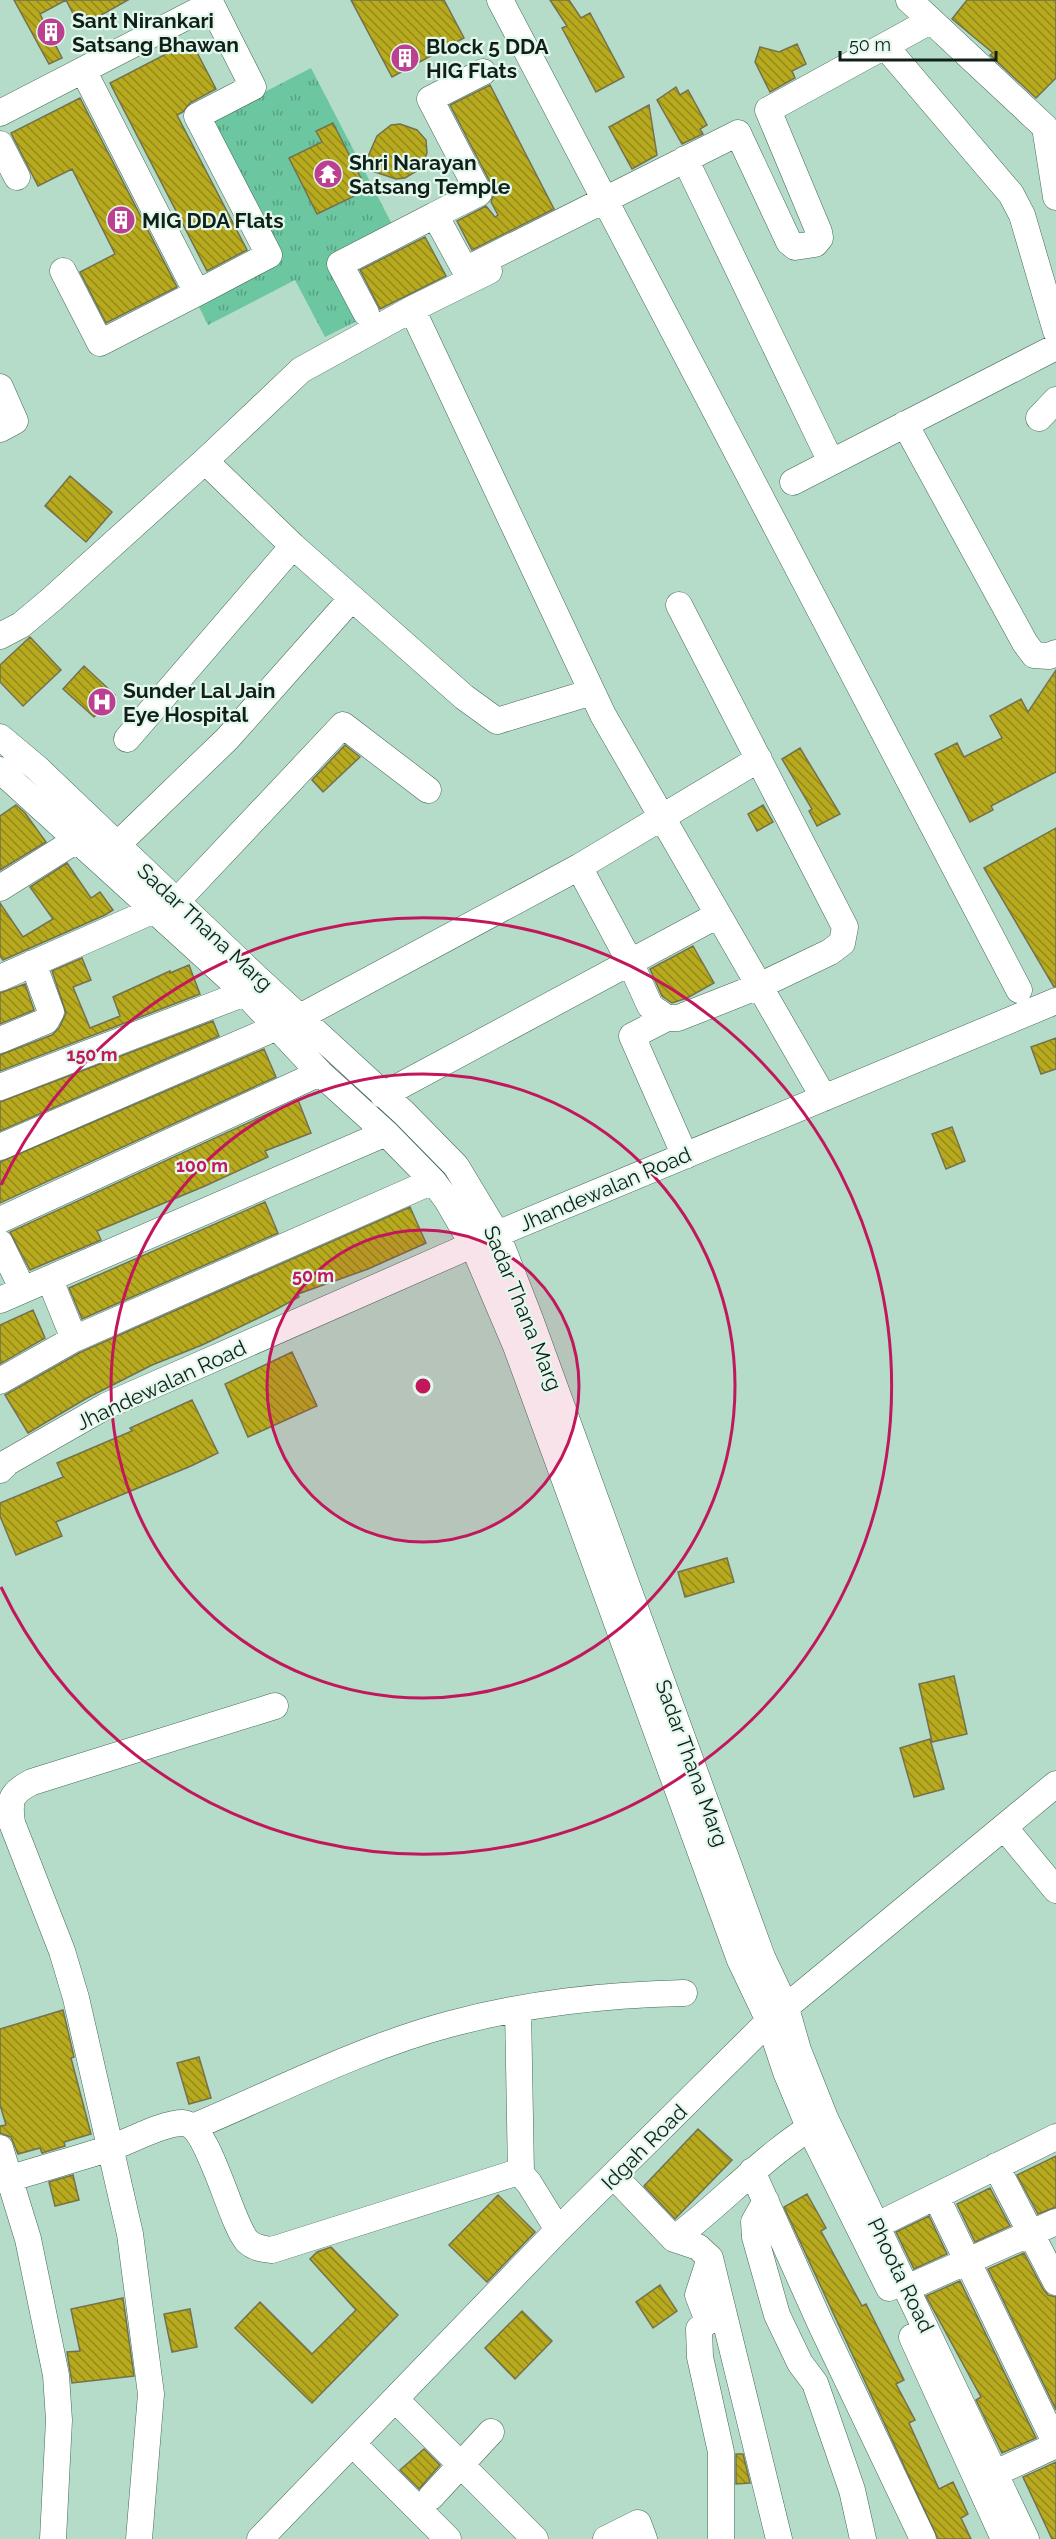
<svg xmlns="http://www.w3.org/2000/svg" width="1056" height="2539" viewBox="0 0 1056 2539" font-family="Raleway,sans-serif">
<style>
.park{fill:url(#park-tufts)}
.building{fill:url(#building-back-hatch);stroke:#74714f;stroke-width:1.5}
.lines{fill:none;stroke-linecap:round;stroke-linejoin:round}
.minor-casing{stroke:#446958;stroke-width:27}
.minor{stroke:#fff;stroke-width:26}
.ring{fill:none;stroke:#c2185b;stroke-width:3}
.labels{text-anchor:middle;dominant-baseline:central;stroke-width:4.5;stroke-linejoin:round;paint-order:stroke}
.poi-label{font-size:21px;font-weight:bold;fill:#102019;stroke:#e3f8ed;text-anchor:start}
.street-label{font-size:21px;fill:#102019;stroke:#e3f8ed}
.centre{fill:#c2185b;stroke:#e3f8ed;stroke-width:3}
.ring-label{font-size:18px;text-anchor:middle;font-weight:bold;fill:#c2185b;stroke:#e3f8ed;stroke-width:4.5;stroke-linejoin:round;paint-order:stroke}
</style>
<defs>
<pattern id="park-tufts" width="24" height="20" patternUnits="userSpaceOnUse" patternTransform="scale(1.5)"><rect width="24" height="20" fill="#6cc7a0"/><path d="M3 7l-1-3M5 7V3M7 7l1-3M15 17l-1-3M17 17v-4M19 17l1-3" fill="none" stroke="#57a182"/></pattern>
<pattern id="building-back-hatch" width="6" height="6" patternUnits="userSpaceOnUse" patternTransform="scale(1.5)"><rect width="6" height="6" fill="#b7aa1e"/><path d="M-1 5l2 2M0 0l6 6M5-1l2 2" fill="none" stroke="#938a1a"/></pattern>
</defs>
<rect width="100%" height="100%" fill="#b4dcc8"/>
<!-- park -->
<path class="park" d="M 311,68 L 394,228 L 327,263 L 357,321 L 325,337 L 295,280 L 208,325 L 195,299 L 278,255 L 209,121 Z"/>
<!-- building -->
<path class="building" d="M 14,0 L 128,0 L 80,27 L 66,0 L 40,14 L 62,58 L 49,64 Z
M 351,0 L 444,0 L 464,38 L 392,77 Z
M 550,0 L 569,0 L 581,18 L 590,13 L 624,77 L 596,92 L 562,28 L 567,26 Z
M 967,0 L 1056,0 L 1056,78 L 1036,98 L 990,55 L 993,53 L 952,19 Z
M 191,41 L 216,89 L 190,103 L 183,112 L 177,115 L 247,250 L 207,271 L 110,83 Z
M 797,44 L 806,64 L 792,71 L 795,78 L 770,92 L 755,62 L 760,47 L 779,52 Z
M 490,85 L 554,209 L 472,250 L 457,221 L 486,206 L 495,217 L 498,215 L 491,202 L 494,194 L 492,186 L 450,105 Z
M 676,87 L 680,95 L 688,90 L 707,125 L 700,129 L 703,134 L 682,144 L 657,100 Z
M 80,98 L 177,287 L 106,323 L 80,272 L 115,254 L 72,169 L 38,186 L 11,133 Z
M 649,105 L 657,155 L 632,169 L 609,127 Z
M 333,123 L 367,190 L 317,214 L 289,158 L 322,142 L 316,131 Z
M 400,124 L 417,130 L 426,140 L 427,153 L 420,169 L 405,178 L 396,179 L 363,168 L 377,136 L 391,125 Z
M 425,237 L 446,276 L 380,309 L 360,270 Z
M 70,476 L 112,512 L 86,542 L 45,506 Z
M 30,637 L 61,670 L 23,706 L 0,682 L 0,665 Z
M 84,666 L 115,695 L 94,717 L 63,689 Z
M 1056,670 L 1056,772 L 991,806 L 993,810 L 970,822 L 935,754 L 957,743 L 964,757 L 1002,738 L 990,716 L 1021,699 L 1028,712 Z
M 345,745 L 360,757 L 323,792 L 312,780 Z
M 800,748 L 840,814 L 817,826 L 809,811 L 812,809 L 782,759 Z
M 16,805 L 25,813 L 46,842 L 0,870 L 0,816 Z
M 763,805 L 773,822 L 757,831 L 748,814 Z
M 1056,828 L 1056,986 L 1054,987 L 984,868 Z
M 67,863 L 91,898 L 100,892 L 113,910 L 105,915 L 3,960 L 0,956 L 0,903 L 23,937 L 53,919 L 30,887 Z
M 693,946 L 714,983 L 687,998 L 672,1003 L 662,996 L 650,969 Z
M 82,958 L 91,980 L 73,987 L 90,1028 L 120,1016 L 113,997 L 170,971 L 170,973 L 189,965 L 200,994 L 0,1071 L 0,1055 L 52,1035 L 59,1028 L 66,1013 L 52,971 Z
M 25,984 L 34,1010 L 0,1024 L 0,993 Z
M 213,1021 L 219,1036 L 0,1131 L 0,1102 Z
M 1056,1038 L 1056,1069 L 1041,1074 L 1031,1047 Z
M 264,1049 L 276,1077 L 0,1203 L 0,1162 Z
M 298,1100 L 311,1133 L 265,1151 L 268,1157 L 205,1186 L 97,1231 L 101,1240 L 30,1270 L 10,1232 Z
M 952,1127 L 965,1161 L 946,1169 L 932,1134 Z
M 265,1202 L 278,1233 L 82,1319 L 69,1288 Z
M 410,1207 L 426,1243 L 368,1269 L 298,1294 L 299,1297 L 275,1310 L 202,1345 L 152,1365 L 87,1398 L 28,1433 L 5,1395 L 81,1352 Z
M 33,1310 L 45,1338 L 0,1364 L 0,1325 Z
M 292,1352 L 317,1406 L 248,1437 L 225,1384 Z
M 192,1400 L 218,1453 L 191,1466 L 56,1522 L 62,1536 L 16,1555 L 0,1516 L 0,1503 L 63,1477 L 57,1463 L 132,1431 L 130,1428 Z
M 727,1558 L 734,1582 L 685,1597 L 678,1572 Z
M 954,1676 L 967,1734 L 932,1742 L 919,1684 Z
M 930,1739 L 944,1789 L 914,1797 L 900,1748 Z
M 63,2010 L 74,2057 L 71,2058 L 91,2134 L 64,2142 L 65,2146 L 42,2153 L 40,2148 L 18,2154 L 11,2137 L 0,2133 L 0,2126 L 6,2125 L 0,2105 L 0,2029 Z
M 199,2057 L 211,2098 L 189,2104 L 177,2063 Z
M 698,2129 L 732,2160 L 675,2219 L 644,2186 Z
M 1056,2156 L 1056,2207 L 1038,2214 L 1017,2175 Z
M 73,2175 L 79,2200 L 55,2206 L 49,2182 Z
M 990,2188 L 1010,2226 L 975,2242 L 957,2204 Z
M 807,2194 L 826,2228 L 821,2231 L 862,2306 L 866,2304 L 904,2380 L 896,2384 L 915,2420 L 909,2423 L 939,2489 L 953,2482 L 968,2514 L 961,2518 L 971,2539 L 938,2539 L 784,2207 Z
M 498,2195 L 535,2232 L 487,2282 L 449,2245 Z
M 929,2216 L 947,2254 L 914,2269 L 896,2232 Z
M 331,2247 L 398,2315 L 312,2403 L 235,2328 L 260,2302 L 312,2354 L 356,2310 L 310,2259 L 317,2252 Z
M 1024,2253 L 1043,2289 L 1048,2295 L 1056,2297 L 1056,2410 L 988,2269 Z
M 960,2281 L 1036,2438 L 1002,2453 L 976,2400 L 981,2397 L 926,2296 Z
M 660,2285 L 677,2311 L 653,2328 L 636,2302 Z
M 123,2298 L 134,2376 L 72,2383 L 67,2352 L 80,2351 L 71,2309 Z
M 190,2309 L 197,2347 L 172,2352 L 164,2314 Z
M 522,2311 L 552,2341 L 515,2379 L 485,2348 Z
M 424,2449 L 440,2465 L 419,2489 L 400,2470 Z
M 736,2454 L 743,2454 L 750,2483 L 736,2484 Z
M 1056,2462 L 1056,2539 L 1052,2539 L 1023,2477 Z"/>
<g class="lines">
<!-- minor casing -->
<g class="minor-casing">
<path id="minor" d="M 500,0 L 1019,990
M 909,0 L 1045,127 L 1056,197
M 885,46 L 1011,194 L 1022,215 L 1056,331
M 0,113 L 211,4 L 210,0
M 0,144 L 17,177
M 685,159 L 831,462
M 435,215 L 479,193 L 430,99 L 483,72
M 63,271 L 100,343 L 197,293 L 83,70
M 197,293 L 269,255 L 197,116 L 253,87 L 211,4
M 412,309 L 603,715 L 824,1098
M 366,313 L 340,264 L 435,215 L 465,270 L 738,133 L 789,242 L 795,247 L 815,244 L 820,238 L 819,232 L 768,110 L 930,21
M 0,387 L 15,421 L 0,429
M 1039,418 L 1056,400
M 905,424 L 1025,643 L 1034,655 L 1049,656 L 1056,653
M 205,461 L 293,546 L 464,697 L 497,721 L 592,692
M 793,482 L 1056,347
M 0,636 L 21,625 L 52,599 L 205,461 L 301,370 L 412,309 L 489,271
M 0,737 L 37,768 L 258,979 L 404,1113 L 456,1166 L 497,1234 L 530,1319 L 762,1957 L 786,2008 L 798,2050 L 825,2118 L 1026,2539
M 127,739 L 293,546
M 0,770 L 245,993 L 320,1073 L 386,1133 L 433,1181 L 447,1200 L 473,1245 L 516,1346 L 740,1960 L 769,2021 L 786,2072 L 809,2127 L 889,2288
M 117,845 L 227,739 L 352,598
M 579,867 L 630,962 L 650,1006 L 667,1018 L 678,1018 L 759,986 L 830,952 L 842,943 L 845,927 L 679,605
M 0,888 L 75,841
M 177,901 L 343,725 L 428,790
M 0,978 L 152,911
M 300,1017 L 579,867 L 759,759
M 667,1018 L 632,1036 L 685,1156
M 0,1040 L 46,1021 L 51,1012 L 33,963
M 0,1087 L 245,993
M 383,1095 L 718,915
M 0,1147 L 277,1027
M 0,1220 L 320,1073
M 0,1243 L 23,1290 L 386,1133
M 50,1280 L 74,1339
M 0,1300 L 23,1290
M 0,1381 L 74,1339 L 433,1181
M 0,1470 L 8,1462 L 106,1406 L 497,1234 L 1056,1001
M 1004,1827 L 1056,1890
M 518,2009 L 521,2174
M 193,2127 C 276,2092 363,2047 450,2024 C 529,2003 603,1995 684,1993
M 0,2148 L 28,2239 L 56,2375 L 59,2420 L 53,2539
M 996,2166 L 1056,2282
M 752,2171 L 821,2325 L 923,2539
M 615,2177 L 674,2239 L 698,2247 L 710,2258 L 779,2539
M 9,2179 C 43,2168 77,2159 110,2148 C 131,2141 162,2123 183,2123 C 209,2124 230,2222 247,2241 C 254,2248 263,2249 272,2250 L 512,2174 L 521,2174 L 529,2183 L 558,2230
M 936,2196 L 1056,2444
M 766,2201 L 754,2222 L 755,2237 L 777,2315 L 800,2363 L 815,2383 L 852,2490 L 863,2539
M 863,2232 L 1056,2137
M 674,2239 C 726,2200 768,2151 824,2119
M 710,2258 L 698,2295 L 708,2321 L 699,2329 L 700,2357 L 721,2452 L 721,2539
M 907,2288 L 1056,2222
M 912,2337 L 1004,2539
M 396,2400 L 535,2539
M 353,2444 L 448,2539
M 983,2479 L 1056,2445
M 431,2497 L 491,2432
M 139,2539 L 151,2394 L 130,2234 L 76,1998 L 62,1951 L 12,1823 C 9,1800 10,1793 32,1782 L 275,1706
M 260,2539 L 558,2230 L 769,2021 L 1056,1784
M 606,2539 L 638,2523 L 644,2539"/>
</g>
<!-- minor -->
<use href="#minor" class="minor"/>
</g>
<!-- distance rings -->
<circle cx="423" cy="1386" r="156" fill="#c2185b" fill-opacity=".12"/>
<g class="ring">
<circle cx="423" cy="1386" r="156"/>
<circle cx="423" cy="1386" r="312"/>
<path d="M1 1185A468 468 0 1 1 1 1587"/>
</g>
<!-- icons -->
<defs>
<g id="building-disc" transform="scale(1.5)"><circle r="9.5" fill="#bb4091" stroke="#e3f8ed"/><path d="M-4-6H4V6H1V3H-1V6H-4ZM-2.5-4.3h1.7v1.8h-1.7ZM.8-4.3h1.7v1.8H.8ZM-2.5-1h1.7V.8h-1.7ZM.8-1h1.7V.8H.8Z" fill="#fff"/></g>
<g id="temple-disc" transform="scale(1.5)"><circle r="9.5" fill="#bb4091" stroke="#e3f8ed"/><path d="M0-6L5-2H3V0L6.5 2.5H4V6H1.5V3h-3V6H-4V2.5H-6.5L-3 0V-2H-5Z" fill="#fff"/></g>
<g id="hospital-disc" transform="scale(1.5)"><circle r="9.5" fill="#bb4091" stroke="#e3f8ed"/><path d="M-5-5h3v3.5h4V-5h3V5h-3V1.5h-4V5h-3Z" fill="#fff"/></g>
</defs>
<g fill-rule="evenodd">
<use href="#building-disc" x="51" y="32"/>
<use href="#building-disc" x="405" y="58"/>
<use href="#temple-disc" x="328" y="174"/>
<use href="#building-disc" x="121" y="220"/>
<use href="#hospital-disc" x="102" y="702"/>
</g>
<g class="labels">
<!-- poi labels -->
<g class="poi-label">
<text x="72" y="20">Sant Nirankari<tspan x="72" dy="24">Satsang Bhawan</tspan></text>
<text x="426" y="46">Block 5 DDA<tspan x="426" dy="24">HIG Flats</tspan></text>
<text x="349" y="162">Shri Narayan<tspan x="349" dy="24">Satsang Temple</tspan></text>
<text x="142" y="220">MIG DDA Flats</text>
<text x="123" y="690">Sunder Lal Jain<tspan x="123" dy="24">Eye Hospital</tspan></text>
</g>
<!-- street labels -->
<g class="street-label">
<text transform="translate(205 927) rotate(43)">Sadar Thana Marg</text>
<text transform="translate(605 1189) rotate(-23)">Jhandewalan Road</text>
<text transform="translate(523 1308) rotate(68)">Sadar Thana Marg</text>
<text transform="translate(161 1385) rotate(-25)">Jhandewalan Road</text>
<text transform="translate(692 1763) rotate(70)">Sadar Thana Marg</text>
<text transform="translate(644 2147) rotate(-45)">Idgah Road</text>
<text transform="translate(901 2275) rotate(64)">Phoota Road</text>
</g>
</g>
<circle cx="423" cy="1386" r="9" class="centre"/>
<g class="ring-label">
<text x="92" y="1061">150 m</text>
<text x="202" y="1172">100 m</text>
<text x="313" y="1282">50 m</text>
</g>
<!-- scale -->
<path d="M840 51v9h156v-9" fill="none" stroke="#102019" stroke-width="3"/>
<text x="849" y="51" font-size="18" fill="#102019" stroke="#e3f8ed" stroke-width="4.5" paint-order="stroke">50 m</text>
</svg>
